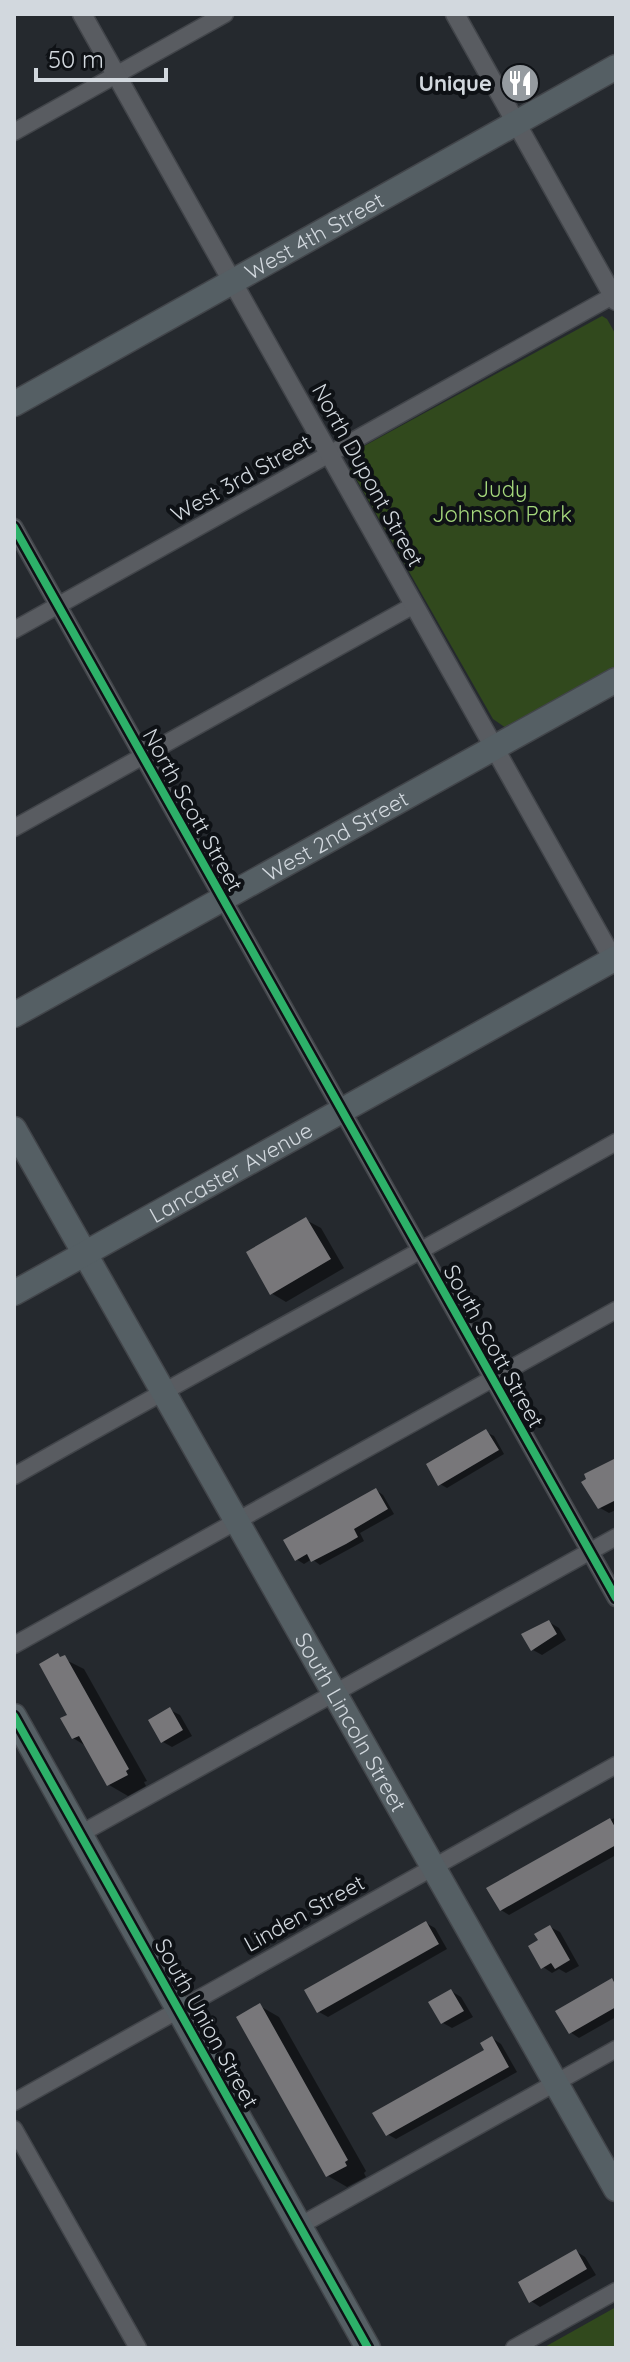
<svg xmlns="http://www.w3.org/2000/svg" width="630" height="2362" viewBox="0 0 630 2362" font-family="Quicksand,sans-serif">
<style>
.green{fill:#31491d}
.shadow{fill:#0007}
.building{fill:#78777a}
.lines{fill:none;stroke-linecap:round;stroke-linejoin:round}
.minor-casing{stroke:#42454a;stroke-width:19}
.tertiary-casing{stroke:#42454a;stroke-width:21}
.primary-casing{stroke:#42454a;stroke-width:27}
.minor{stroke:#595c61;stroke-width:16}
.tertiary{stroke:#595c61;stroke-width:18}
.primary{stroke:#555f64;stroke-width:24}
.cycleway-casing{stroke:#0e1115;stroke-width:13}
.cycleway{stroke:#2db169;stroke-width:8}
.labels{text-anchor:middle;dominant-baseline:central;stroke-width:8;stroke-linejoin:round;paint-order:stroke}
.poi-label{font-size:22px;font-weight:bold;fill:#d2d8de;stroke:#0e1115;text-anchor:end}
.street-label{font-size:22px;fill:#d2d8de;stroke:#0e1115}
.park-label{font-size:22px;fill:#a5d87c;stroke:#0e1115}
</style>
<rect width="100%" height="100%" fill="#25292e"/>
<!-- green -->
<path class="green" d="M 602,316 L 607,319 L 616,335 L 616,667 L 506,728 L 493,719 L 350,468 L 355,451 Z
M 616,2307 L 616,2348 L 543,2348 Z"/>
<!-- shadow -->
<path class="shadow" d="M 306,1220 L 321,1228 L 344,1268 L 286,1302 L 271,1293 Z
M 486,1432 L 494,1436 L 504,1454 L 447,1488 L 440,1484 Z
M 616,1460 L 616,1510 L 609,1513 L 600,1508 Z
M 376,1490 L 383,1495 L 394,1514 L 360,1533 L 364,1541 L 320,1565 L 312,1559 L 304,1564 L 296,1559 Z
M 549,1622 L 559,1628 L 566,1640 L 542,1655 L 533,1650 Z
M 58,1656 L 84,1669 L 147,1781 L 144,1782 L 146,1786 L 128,1796 L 109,1785 L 86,1746 L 73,1738 Z
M 170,1710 L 180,1715 L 192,1736 L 172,1747 L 163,1742 Z
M 616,1817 L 616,1855 L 509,1915 L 501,1910 L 489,1889 Z
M 426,1923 L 435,1928 L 447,1949 L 328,2017 L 319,2012 Z
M 550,1927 L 560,1932 L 579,1966 L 566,1973 L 559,1969 L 552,1973 L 543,1967 L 541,1941 Z
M 616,1979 L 616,2017 L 579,2038 L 570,2032 L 558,2012 Z
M 451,1991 L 461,1997 L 473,2017 L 452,2028 L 443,2023 Z
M 260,2006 L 279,2017 L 366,2171 L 364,2173 L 366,2177 L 347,2187 L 328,2176 Z
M 492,2038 L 501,2044 L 517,2072 L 396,2139 L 387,2134 L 487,2051 Z
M 576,2251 L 585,2257 L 596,2275 L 540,2307 L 531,2301 Z"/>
<!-- building -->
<path class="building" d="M 306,1217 L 331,1259 L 270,1295 L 246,1252 Z
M 486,1429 L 499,1450 L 438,1486 L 426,1464 Z
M 616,1458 L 616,1500 L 598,1509 L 581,1482 L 586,1479 L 584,1474 Z
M 376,1488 L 388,1509 L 354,1529 L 358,1537 L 346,1544 L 311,1562 L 307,1554 L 295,1561 L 283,1540 Z
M 549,1620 L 557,1634 L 531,1651 L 521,1634 Z
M 58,1653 L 60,1657 L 65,1655 L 129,1769 L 126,1771 L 128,1775 L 107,1786 L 79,1736 L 72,1739 L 60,1718 L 67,1715 L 39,1664 Z
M 170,1707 L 183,1730 L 161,1743 L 148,1720 Z
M 610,1818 L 616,1829 L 616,1845 L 500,1911 L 486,1888 Z
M 426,1921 L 439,1944 L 317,2013 L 304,1990 Z
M 550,1925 L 570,1960 L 555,1969 L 551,1963 L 541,1969 L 528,1946 L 538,1940 L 534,1934 Z
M 612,1978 L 616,1986 L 616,2007 L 569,2034 L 555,2011 Z
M 451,1989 L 464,2011 L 441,2024 L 428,2002 Z
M 260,2003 L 348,2160 L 345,2162 L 347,2166 L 326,2177 L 236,2017 Z
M 492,2036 L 509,2067 L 386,2136 L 372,2113 L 484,2050 L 480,2043 Z
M 576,2249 L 587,2269 L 529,2303 L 518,2282 Z"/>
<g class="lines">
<!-- minor casing -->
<g class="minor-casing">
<path id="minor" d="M 14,132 L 225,14
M 14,527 L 616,1598
M 14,630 L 616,294
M 14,828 L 414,605
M 14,1476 C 213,1362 416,1255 616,1142
M 14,1645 L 616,1310
M 80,1834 L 616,1537
M 14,2102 L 616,1765
M 14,2129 L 138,2348
M 299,2226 L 616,2049
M 514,2348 L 616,2291"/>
</g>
<!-- tertiary casing -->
<g class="tertiary-casing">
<path id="tertiary" d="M 82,14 L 613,959
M 455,14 L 616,301"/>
</g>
<!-- primary casing -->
<g class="primary-casing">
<g id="primary">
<path id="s1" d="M 14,404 L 616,67"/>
<path id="s2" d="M 14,1015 L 616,680"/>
<path id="s3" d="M 14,1129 L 616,2189"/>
<path id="s4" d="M 14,1293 L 616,958"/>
<path d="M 14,1716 L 368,2348"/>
</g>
</g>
<!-- minor -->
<use href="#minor" class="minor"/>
<!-- tertiary -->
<use href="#tertiary" class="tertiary"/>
<!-- primary -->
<use href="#primary" class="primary"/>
<!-- cycleway casing -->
<g class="cycleway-casing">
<path id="cycleway" d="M 14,527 L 616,1598
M 14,1716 L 368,2348"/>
</g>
<!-- cycleway -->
<use href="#cycleway" class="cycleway"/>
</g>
<!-- icons -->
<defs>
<g id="restaurant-disc" transform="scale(2)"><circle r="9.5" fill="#959ba0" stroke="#0e1115"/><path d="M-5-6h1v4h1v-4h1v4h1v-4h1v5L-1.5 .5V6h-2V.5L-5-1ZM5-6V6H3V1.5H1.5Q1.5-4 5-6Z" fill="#fff"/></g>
</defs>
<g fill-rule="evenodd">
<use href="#restaurant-disc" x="520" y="83"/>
</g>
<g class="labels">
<!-- poi labels -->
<g class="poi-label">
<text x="492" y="83">Unique</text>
</g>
<!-- street labels -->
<g class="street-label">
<text stroke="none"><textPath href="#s1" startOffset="344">West 4th Street</textPath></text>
<text transform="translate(368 475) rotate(61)">North Dupont Street</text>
<text transform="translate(241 478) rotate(-29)">West 3rd Street</text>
<text transform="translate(193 810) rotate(61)">North Scott Street</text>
<text stroke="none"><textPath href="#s2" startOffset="368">West 2nd Street</textPath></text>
<text stroke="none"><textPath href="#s4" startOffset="248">Lancaster Avenue</textPath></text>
<text transform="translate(494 1346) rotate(61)">South Scott Street</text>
<text stroke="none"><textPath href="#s3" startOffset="682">South Lincoln Street</textPath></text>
<text transform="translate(304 1913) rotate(-29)">Linden Street</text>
<text transform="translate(207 2023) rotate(61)">South Union Street</text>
</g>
<!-- park labels -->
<g class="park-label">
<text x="502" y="489">Judy<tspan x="502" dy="25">Johnson Park</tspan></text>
</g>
</g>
<!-- border -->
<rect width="630" height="2362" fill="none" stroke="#d2d8de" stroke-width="32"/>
<!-- scale -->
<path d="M36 68v12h130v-12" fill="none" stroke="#d2d8de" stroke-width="4"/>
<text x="48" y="68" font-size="24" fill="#d2d8de" stroke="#0e1115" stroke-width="6" paint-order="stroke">50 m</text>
</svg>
